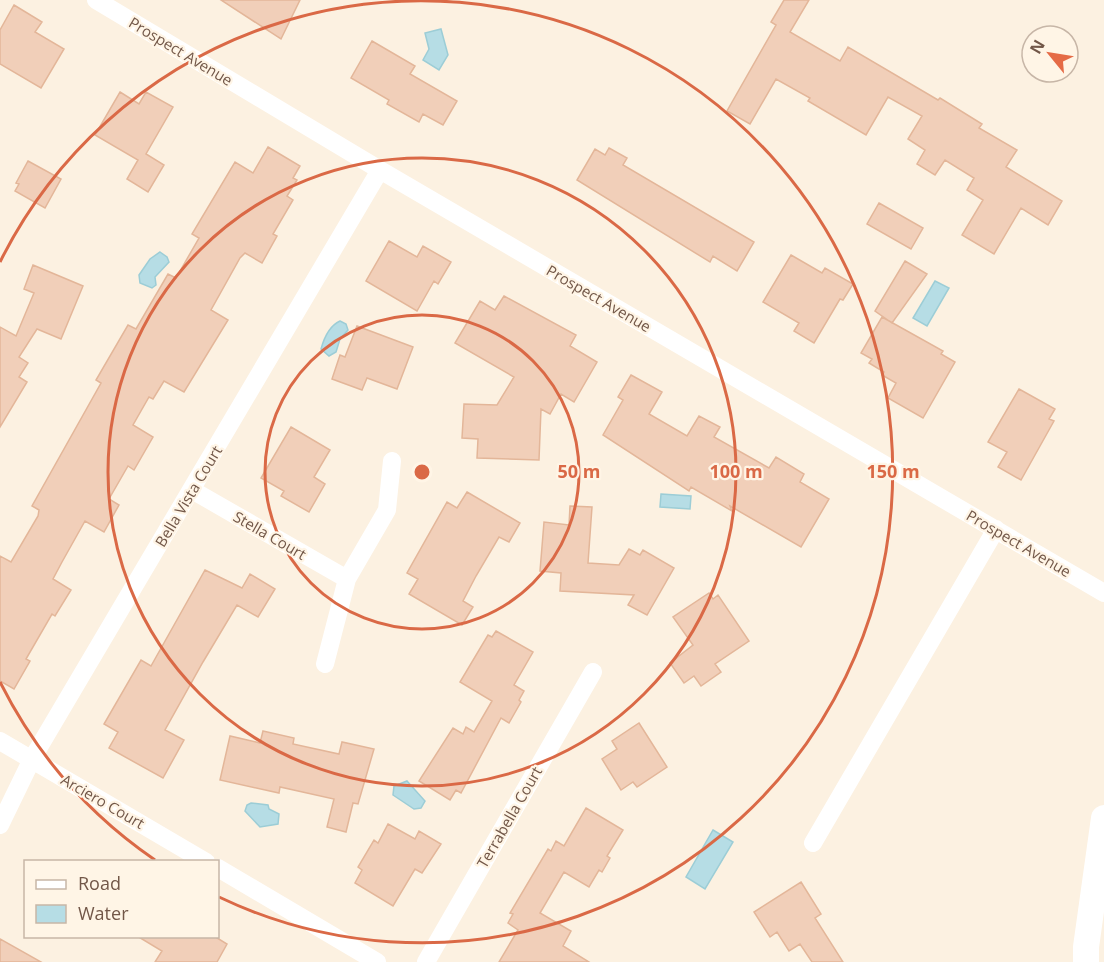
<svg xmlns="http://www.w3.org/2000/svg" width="1104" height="962" viewBox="0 0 1104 962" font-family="'Open Sans',sans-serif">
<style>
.water{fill:#b6dde5;stroke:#9ccdd6;stroke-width:1.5}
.building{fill:#f1cfb9;stroke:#e3b699;stroke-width:1.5}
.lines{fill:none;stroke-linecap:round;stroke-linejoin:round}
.minor{stroke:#fff;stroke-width:18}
.secondary{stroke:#fff;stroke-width:26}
.ring{fill:none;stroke:#da6946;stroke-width:3}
.labels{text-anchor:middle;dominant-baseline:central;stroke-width:4.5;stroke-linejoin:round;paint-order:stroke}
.street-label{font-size:15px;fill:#725748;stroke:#fff5e6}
.centre{fill:#da6946;stroke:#fff5e6;stroke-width:3}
.ring-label{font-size:18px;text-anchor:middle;font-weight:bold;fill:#da6946;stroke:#fff5e6;stroke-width:4.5;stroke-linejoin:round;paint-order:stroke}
</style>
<rect width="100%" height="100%" fill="#fcf1e1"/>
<!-- water -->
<path class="water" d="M 441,29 L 448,55 L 439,70 L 423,60 L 429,49 L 425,33 Z
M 160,252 L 167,257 L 169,262 L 155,277 L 156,285 L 152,288 L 140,283 L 139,275 L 150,259 Z
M 935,281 L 949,288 L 927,326 L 913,318 Z
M 340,321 L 346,324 L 348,330 L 340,339 L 336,352 L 329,356 L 321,349 C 324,338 329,326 340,321 Z
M 661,494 L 691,496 L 690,509 L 660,507 Z
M 407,781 L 425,801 L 421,808 L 414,809 L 393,795 L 394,786 Z
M 251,803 L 268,805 L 269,809 L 279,814 L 278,824 L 260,827 L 245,811 L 247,805 Z
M 713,830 L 733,842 L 705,889 L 686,877 Z"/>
<!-- building -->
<path class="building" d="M 221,0 L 300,0 L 281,39 Z
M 784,0 L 809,0 L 790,32 L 840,61 L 848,47 L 938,100 L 940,98 L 982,124 L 979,128 L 1017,150 L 1006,167 L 1062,201 L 1048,225 L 1021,208 L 994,254 L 962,235 L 983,200 L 967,190 L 974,178 L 945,160 L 935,175 L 917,164 L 925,150 L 908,139 L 922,116 L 888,97 L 866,135 L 808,101 L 810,98 L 776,79 L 750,124 L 727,111 L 776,25 L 771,22 Z
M 14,5 L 42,22 L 35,32 L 64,49 L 41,88 L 0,64 L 0,30 Z
M 372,41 L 415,66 L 410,74 L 457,101 L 443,125 L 423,114 L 419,122 L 387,104 L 389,100 L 351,78 Z
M 120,92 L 139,104 L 146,92 L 173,107 L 146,154 L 164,165 L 148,192 L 127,179 L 138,160 L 95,135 Z
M 268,147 L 300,166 L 293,178 L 297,180 L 287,196 L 293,200 L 273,234 L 277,236 L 262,263 L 245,253 L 240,258 L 211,310 L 228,320 L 184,392 L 164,381 L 153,399 L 149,397 L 133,425 L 153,437 L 134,470 L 128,466 L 109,499 L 119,505 L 104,532 L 85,521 L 62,562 L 53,579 L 71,590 L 55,616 L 52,614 L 26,659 L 30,661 L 14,689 L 0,681 L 0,556 L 11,562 L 38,516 L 39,510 L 32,506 L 101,383 L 96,380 L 128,325 L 136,329 L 168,274 L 176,278 L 199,238 L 192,234 L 235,162 L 253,173 Z
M 609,148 L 627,158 L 623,165 L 754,242 L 737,271 L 713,256 L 710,262 L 577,180 L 595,149 L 605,155 Z
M 28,161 L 61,179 L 45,208 L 15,191 L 19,184 L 16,183 Z
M 879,203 L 923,228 L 911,249 L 867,224 Z
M 389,241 L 417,257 L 423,246 L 451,262 L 438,284 L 434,281 L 417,311 L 366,281 Z
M 791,255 L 822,273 L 825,268 L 853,284 L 843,300 L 840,299 L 814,343 L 794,331 L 799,323 L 763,302 Z
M 905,261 L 927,274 L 892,323 L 875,311 Z
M 33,265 L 83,286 L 61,339 L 37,329 L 19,357 L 28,363 L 19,377 L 27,382 L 0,427 L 0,327 L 16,336 L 34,293 L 24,289 Z
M 504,296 L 576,335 L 570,346 L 597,362 L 574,402 L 561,394 L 550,414 L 541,409 L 539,460 L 477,458 L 478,439 L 462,438 L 464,404 L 497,405 L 514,377 L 455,343 L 480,301 L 495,310 Z
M 882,317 L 943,351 L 941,354 L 955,362 L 923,418 L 888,398 L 896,383 L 882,375 L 884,372 L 869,363 L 872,359 L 861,353 Z
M 357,326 L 413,347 L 397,389 L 367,378 L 362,390 L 332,379 L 340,355 L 345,357 Z
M 631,375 L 662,392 L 649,414 L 687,436 L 699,416 L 720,427 L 714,437 L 769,468 L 776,457 L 804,474 L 800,482 L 829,499 L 801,547 L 730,506 L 732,511 L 691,487 L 689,491 L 603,435 L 623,400 L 618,397 Z
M 1019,389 L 1055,409 L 1049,419 L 1054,421 L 1021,480 L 998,467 L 1007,452 L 988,442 Z
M 291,427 L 330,450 L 314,477 L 325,484 L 309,512 L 281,496 L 284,491 L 261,478 Z
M 467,492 L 520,523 L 509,542 L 499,537 L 476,576 L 463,601 L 473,607 L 462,625 L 409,594 L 418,579 L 407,573 L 447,502 L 457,508 Z
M 570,506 L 592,507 L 588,563 L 619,565 L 629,549 L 640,555 L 643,550 L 674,568 L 647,615 L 628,605 L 634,595 L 560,591 L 561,573 L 540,571 L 544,522 L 569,525 Z
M 205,570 L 242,588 L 250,574 L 275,589 L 258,617 L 237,605 L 203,662 L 165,730 L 184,740 L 163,778 L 109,748 L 118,732 L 104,724 L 141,660 L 151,666 Z
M 709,593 L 713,599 L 718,595 L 749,641 L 715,664 L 721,672 L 701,686 L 694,676 L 684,683 L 670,663 L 693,645 L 673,617 Z
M 496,631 L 533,652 L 514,685 L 524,691 L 519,700 L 521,702 L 509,723 L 501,718 L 461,793 L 456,790 L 450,800 L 419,781 L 453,728 L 463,734 L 466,727 L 474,732 L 492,701 L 460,682 L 488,635 L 492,637 Z
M 639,723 L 667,767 L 637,787 L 633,782 L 621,790 L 602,759 L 617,749 L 612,741 Z
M 263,731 L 294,738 L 293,744 L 339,754 L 342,742 L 374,749 L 358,804 L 353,803 L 346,832 L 327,827 L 334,799 L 280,787 L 279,793 L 220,780 L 230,736 L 260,743 Z
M 586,808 L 623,830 L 607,856 L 610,858 L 602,872 L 599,870 L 589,887 L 564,872 L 540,913 L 571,931 L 563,946 L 589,962 L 499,962 L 518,930 L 508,923 L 513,914 L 510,913 L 548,849 L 551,851 L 556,841 L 564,846 Z
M 388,824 L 415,839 L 419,831 L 441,844 L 422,873 L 415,869 L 393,906 L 355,883 L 362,870 L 358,867 L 374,840 L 378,843 Z
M 801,882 L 821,914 L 815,918 L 843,962 L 812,962 L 800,944 L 789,951 L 777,932 L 770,937 L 754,912 Z
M 137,936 L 214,936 L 227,944 L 217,962 L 155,962 L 162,951 Z
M 0,939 L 41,962 L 0,962 Z"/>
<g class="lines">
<!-- minor -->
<path class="minor" d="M 96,0 L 380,170 L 1104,593
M 192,490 L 347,579
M 325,664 L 347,579 L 387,510 L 392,461
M 0,741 L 206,862
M 0,825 L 32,759 L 380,170
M 813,843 L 996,529
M 218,868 L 377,962
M 426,962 L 593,672"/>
<!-- secondary -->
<path class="secondary" d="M 1086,962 L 1086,947 L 1104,818"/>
</g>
<!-- distance rings -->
<g class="ring">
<circle cx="422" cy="472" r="157"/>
<circle cx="422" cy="472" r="314"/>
<path d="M155 860A471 471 0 0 1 0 682M0 262A471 471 0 1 1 219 897"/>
</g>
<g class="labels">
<!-- street labels -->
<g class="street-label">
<text transform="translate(181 51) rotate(31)">Prospect Avenue</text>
<text transform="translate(599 298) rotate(30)">Prospect Avenue</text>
<text transform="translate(188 496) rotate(-59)">Bella Vista Court</text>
<text transform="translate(270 535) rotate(30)">Stella Court</text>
<text transform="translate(1019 543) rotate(30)">Prospect Avenue</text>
<text transform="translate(103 801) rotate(30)">Arciero Court</text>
<text transform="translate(509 817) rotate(-60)">Terrabella Court</text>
</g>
</g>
<circle cx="422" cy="472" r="9" class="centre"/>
<g class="ring-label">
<text x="579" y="478">50 m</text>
<text x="736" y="478">100 m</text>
<text x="893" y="478">150 m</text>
</g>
<!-- legend -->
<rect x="24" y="860" width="195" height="78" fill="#fff5e6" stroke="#c7b6a7" stroke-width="1.5"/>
<rect x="36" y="880" width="30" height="9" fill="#ffffff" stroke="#c7b6a7" stroke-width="1.5"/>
<text x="78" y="890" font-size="18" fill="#725748">Road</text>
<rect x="36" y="905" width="30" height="18" fill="#b6dde5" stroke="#c7b6a7" stroke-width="1.5"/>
<text x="78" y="920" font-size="18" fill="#725748">Water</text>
<!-- north arrow -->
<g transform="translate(1050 54) rotate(300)"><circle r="28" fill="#fff5e6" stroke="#c7b6a7" stroke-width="1.5"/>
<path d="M0-4.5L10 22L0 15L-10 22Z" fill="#e56b46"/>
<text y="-9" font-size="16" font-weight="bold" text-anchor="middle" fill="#725748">N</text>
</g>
</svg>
